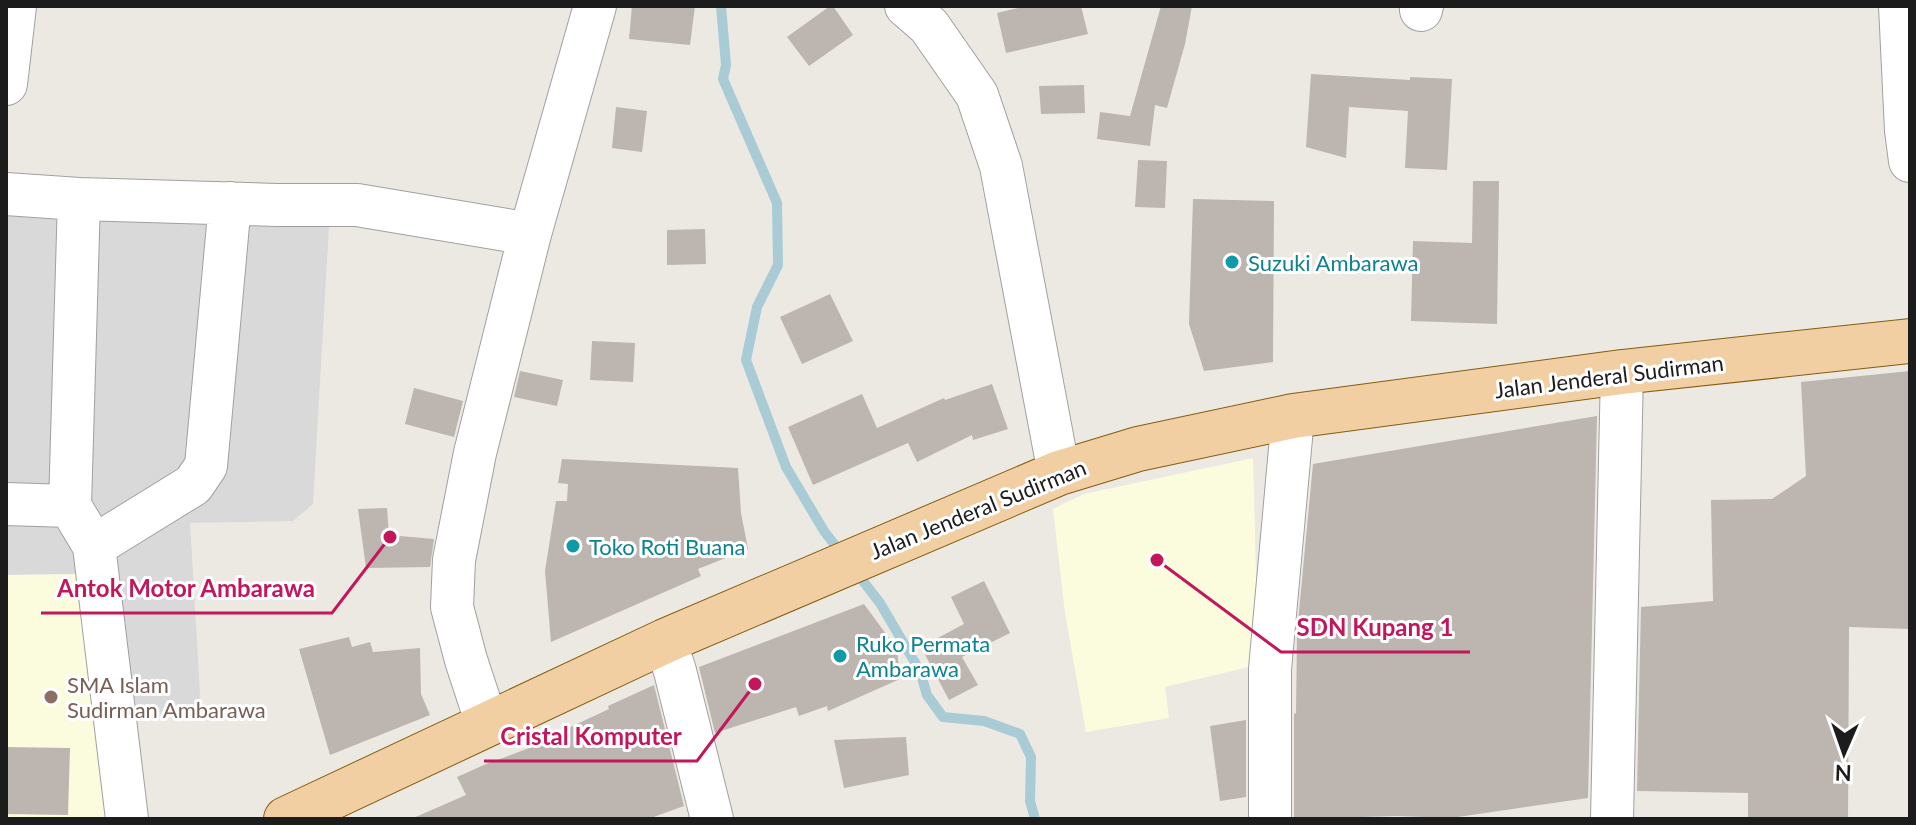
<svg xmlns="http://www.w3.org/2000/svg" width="1916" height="825" viewBox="0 0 1916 825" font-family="Lato,sans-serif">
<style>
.residential{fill:#dad9d9}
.education{fill:#fbfbdd}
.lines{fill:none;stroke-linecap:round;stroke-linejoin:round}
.stream{stroke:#a8cbd6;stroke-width:10}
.building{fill:#bcb5b0}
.minor-casing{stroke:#a0a0a0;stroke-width:44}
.major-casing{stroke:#845d10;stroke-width:46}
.minor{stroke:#fff;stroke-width:42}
.major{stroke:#f1cfa3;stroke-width:44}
.culture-dot{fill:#0f9aa8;stroke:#fff;stroke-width:3}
.education-dot{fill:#8d6e63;stroke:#fff;stroke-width:3}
.labels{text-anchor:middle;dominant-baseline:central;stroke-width:6;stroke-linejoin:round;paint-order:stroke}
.culture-label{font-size:22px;fill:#0d838f;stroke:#fff;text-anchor:start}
.street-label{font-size:22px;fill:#1c1c1c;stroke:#fff}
.education-label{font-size:22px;fill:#785e54;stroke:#fff;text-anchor:start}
.leader{fill:none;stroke:#c2185b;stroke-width:3}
.callout-dot{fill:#c2185b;stroke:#fff;stroke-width:3}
.callout-label{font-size:24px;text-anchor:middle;font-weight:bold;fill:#c2185b;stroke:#fff;stroke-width:6;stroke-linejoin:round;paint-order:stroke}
</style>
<rect width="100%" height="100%" fill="#ece9e3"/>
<!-- residential -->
<path class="residential" d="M 6,205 L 330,208 L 313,504 L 293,521 L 190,523 L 201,711 L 137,720 L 145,815 L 85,574 L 6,575 Z"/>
<!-- education -->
<path class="education" d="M 1253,458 L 1257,611 L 1261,664 L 1165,687 L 1169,718 L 1086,732 L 1065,613 L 1053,509 L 1084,494 Z
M 85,574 L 108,819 L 6,819 L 6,575 Z"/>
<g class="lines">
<!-- stream -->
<path class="stream" d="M 721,6 L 726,65 L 723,79 L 777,203 L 778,265 L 757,307 L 746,360 L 786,467 L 824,531 L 841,553
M 856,572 L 880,603 L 920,671 L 927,695 L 943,717 L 984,721 L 1020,734 L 1031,757 L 1030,801 L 1035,819"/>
</g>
<!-- building -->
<path class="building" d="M 632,6 L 695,6 L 690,45 L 629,39 Z
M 830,6 L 833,6 L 853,35 L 809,66 L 787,37 Z
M 1027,6 L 1081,6 L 1088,34 L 1006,53 L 997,13 Z
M 1161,6 L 1192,6 L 1185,44 L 1167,108 L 1155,105 L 1150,146 L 1097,139 L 1100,112 L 1130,116 Z
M 1311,74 L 1410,80 L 1410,77 L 1452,79 L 1447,170 L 1405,168 L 1408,111 L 1349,107 L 1346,158 L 1306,147 Z
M 1084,85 L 1085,113 L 1041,114 L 1039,86 Z
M 616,107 L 647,111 L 642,152 L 612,148 Z
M 1138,160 L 1167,161 L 1165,208 L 1135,207 Z
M 1473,181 L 1499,181 L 1497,324 L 1411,321 L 1413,241 L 1472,243 Z
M 1193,199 L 1274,201 L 1273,362 L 1204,371 L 1189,324 Z
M 705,229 L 706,264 L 667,265 L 667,230 Z
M 830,294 L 853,341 L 802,364 L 780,317 Z
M 592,341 L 635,343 L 633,382 L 590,380 Z
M 520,371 L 563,380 L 557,406 L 514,397 Z
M 1910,371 L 1910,629 L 1849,627 L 1848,819 L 1748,819 L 1748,793 L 1637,791 L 1641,607 L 1713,601 L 1711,500 L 1772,499 L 1806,476 L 1801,382 Z
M 992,384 L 1008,429 L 973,440 L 972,435 L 917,462 L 908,443 L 813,485 L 788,427 L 862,394 L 877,428 L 944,398 L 945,400 Z
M 414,388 L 463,401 L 454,437 L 405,424 Z
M 1597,416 L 1588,798 L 1451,818 L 1397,816 L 1294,819 L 1294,714 L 1296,713 L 1297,632 L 1313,464 Z
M 562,459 L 738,468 L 741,513 L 748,549 L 698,569 L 701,576 L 551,642 L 545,571 L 556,501 L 567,501 L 568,484 L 558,483 Z
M 387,508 L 389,535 L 434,539 L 430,567 L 366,568 L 358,509 Z
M 984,581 L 1010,633 L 962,657 L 978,685 L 949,700 L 921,647 L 964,624 L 951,597 Z
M 864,604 L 897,649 L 900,679 L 828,711 L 827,706 L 799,716 L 796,707 L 715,733 L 699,667 Z
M 349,637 L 352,647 L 370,642 L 373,652 L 420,648 L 421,694 L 430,715 L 330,755 L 299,649 Z
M 654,685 L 684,806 L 648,819 L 411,819 L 466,795 L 457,777 L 495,760 L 495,761 L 561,736 L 560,732 L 609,709 L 608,706 Z
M 1246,720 L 1246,797 L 1220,801 L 1210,726 Z
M 906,737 L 909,775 L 844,788 L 834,740 Z
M 6,747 L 70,748 L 68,815 L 6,814 Z"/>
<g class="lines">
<!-- minor casing -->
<g class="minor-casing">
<path id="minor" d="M 906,6 L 929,26 L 977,95 L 1001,166 L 1059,473
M 1900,6 L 1906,130 L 1910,161
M 1421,10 L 1422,6
M 6,84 L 15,6
M 6,194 L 79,199 L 70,506 L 94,546 L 127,819
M 79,199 L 277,205 L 357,205 L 530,234
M 6,504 L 70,506
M 94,546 L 193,485 L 206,466 L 230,203
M 665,641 L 675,671 L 712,819
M 487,724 L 466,660 L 452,607 L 454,560 L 475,453 L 530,234 L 595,6
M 1270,819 L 1270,669 L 1293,416
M 1612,819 L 1622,372"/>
</g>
<!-- major casing -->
<g class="major-casing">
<path id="major" d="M 286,819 L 665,641 L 1059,473 L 1138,449 L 1293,416 L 1622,372 L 1910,341"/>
</g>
<!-- minor -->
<use href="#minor" class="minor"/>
<!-- major -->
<use href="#major" class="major"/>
</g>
<!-- markers -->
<g class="culture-dot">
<circle cx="1232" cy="262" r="8"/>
<circle cx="573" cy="546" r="8"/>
<circle cx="840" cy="656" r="8"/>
</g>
<circle class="education-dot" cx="51" cy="697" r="8"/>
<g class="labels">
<!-- culture labels -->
<g class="culture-label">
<text x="1248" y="262">Suzuki Ambarawa</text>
<text x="589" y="546">Toko Roti Buana</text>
<text x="856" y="643">Ruko Permata<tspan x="856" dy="25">Ambarawa</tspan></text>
</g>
<!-- street labels -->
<g class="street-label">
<text transform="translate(1609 376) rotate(-7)">Jalan Jenderal Sudirman</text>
<text transform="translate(978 509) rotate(-22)">Jalan Jenderal Sudirman</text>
</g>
<!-- education labels -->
<g class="education-label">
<text x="67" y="684">SMA Islam<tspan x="67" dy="25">Sudirman Ambarawa</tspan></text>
</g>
</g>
<!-- callouts -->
<path class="leader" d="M390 537L332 613H41M1157 560L1281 652H1470M755 684L697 761H484"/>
<g class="callout-dot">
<circle cx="390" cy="537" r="8"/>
<circle cx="1157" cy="560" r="8"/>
<circle cx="755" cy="684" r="8"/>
</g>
<g class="callout-label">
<text x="186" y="597">Antok Motor Ambarawa</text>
<text x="1375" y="636">SDN Kupang 1</text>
<text x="591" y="745">Cristal Komputer</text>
</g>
<!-- border -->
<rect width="1916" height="825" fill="none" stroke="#1c1c1c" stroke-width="16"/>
<!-- north arrow -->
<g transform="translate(1844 753) rotate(182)" stroke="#ffffff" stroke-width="6" paint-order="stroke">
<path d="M0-6L14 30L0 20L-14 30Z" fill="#1c1c1c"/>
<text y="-12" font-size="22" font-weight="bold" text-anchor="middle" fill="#1c1c1c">N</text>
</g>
</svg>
